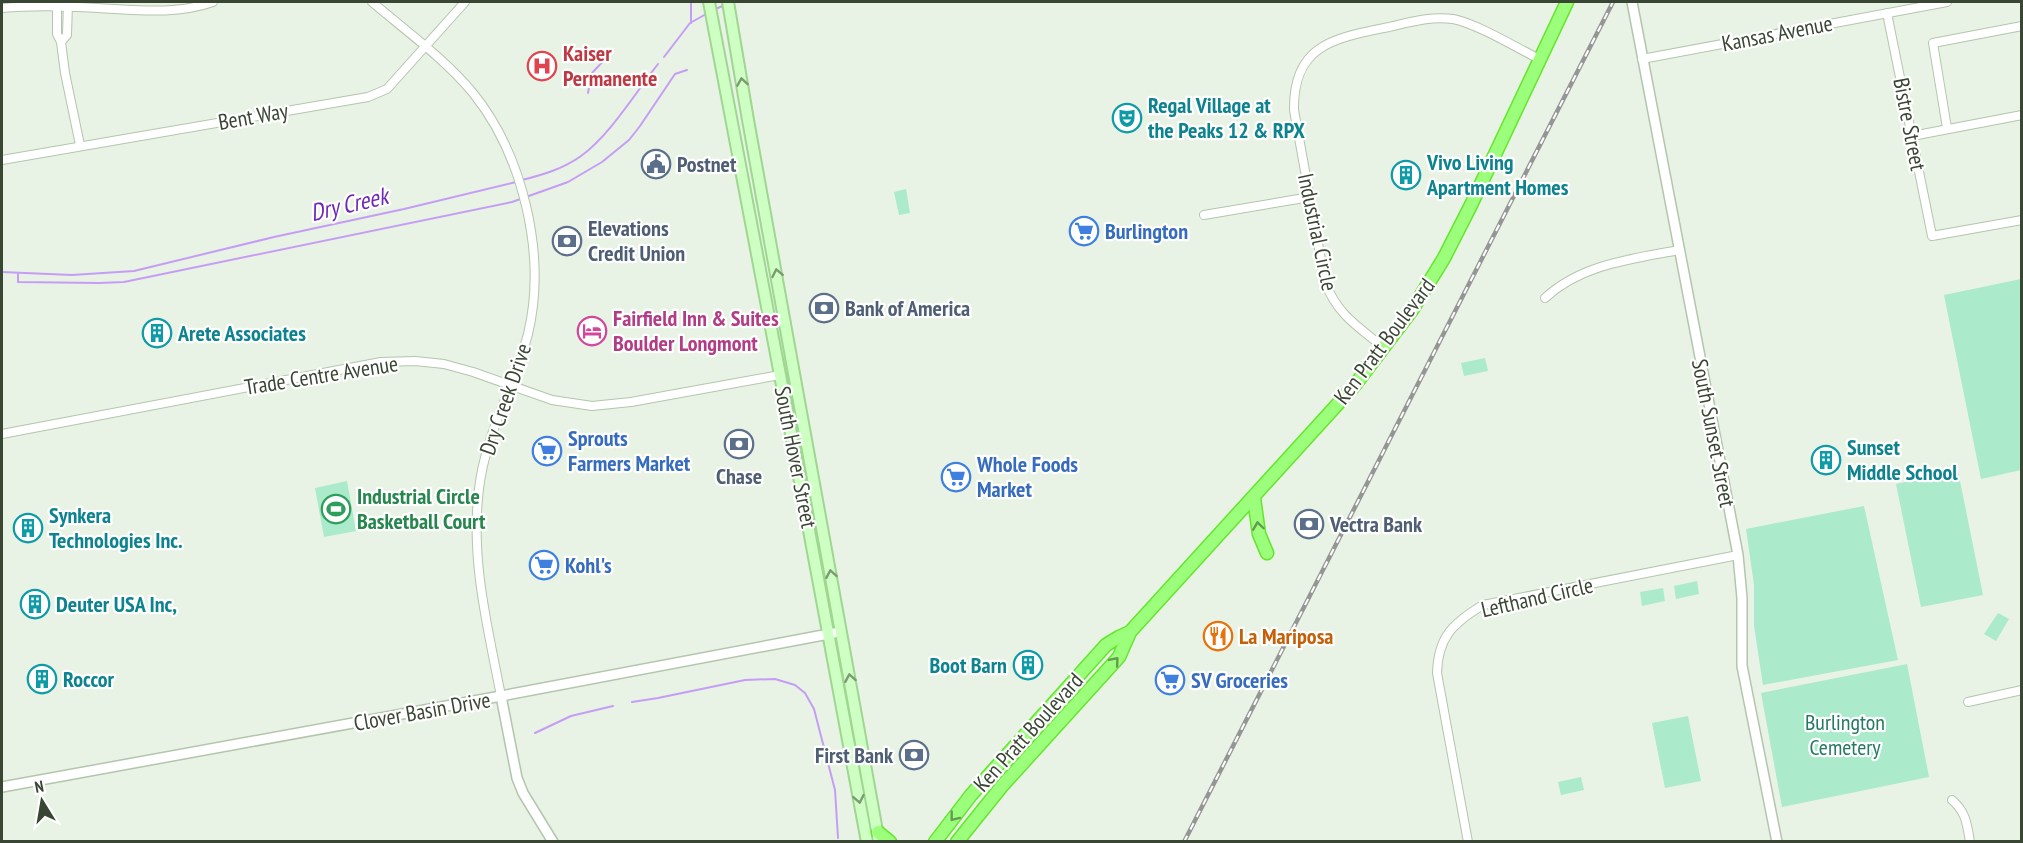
<svg xmlns="http://www.w3.org/2000/svg" width="2023" height="843" viewBox="0 0 2023 843" font-family="'PT Sans Narrow',sans-serif">
<style>
.green{fill:#abeacb}
.lines{fill:none;stroke-linecap:round;stroke-linejoin:round}
.stream{stroke:#c69df4;stroke-width:2}
.minor-casing{stroke:#b4c5ad;stroke-width:10}
.tertiary-casing{stroke:#b4c5ad;stroke-width:12}
.secondary-casing{stroke:#9fd692;stroke-width:14}
.trunk-casing{stroke:#65e52d;stroke-width:15}
.minor{stroke:#fff;stroke-width:8}
.tertiary{stroke:#fff;stroke-width:9}
.secondary{stroke:#ceffc3;stroke-width:10}
.trunk{stroke:#9cff7b;stroke-width:12}
.rail-casing{stroke:#959595;stroke-width:4.5}
.rail{stroke:#fff;stroke-width:2;stroke-dasharray:7;stroke-linecap:butt}
.oneway{stroke:#7d9974}
.oneway2{stroke:#669954}
.labels{text-anchor:middle;dominant-baseline:central;stroke-width:4.5;stroke-linejoin:round;paint-order:stroke}
.street-label{font-size:22px;fill:#3a4634;stroke:#fff}
.health-label{font-size:22px;font-weight:bold;fill:#be3a42;stroke:#fff;text-anchor:start}
.culture-label{font-size:22px;font-weight:bold;fill:#0d838f;stroke:#fff;text-anchor:start}
.service-label{font-size:22px;font-weight:bold;fill:#4e5e75;stroke:#fff;text-anchor:start}
.shop-label{font-size:22px;font-weight:bold;fill:#366cbe;stroke:#fff;text-anchor:start}
.hotel-label{font-size:22px;font-weight:bold;fill:#b23c85;stroke:#fff;text-anchor:start}
.leisure-label{font-size:22px;font-weight:bold;fill:#27864d;stroke:#fff;text-anchor:start}
.food-label{font-size:22px;font-weight:bold;fill:#c56008;stroke:#fff;text-anchor:start}
.park-label{font-size:22px;fill:#247a5f;stroke:#fff}
.water-label{font-size:24px;font-style:italic;fill:#6d28b7;stroke:#fff}
</style>
<rect width="100%" height="100%" fill="#e8f3e5"/>
<!-- green -->
<path class="green" d="M 906,189 L 910,213 L 899,215 L 894,192 Z
M 2021,279 L 2021,470 L 1981,479 L 1944,295 Z
M 1485,358 L 1488,371 L 1464,376 L 1461,363 Z
M 1958,471 L 1983,595 L 1921,607 L 1896,484 Z
M 347,481 L 356,531 L 324,537 L 315,488 Z
M 1864,506 L 1898,660 L 1763,685 L 1754,626 L 1754,585 L 1746,529 Z
M 1697,581 L 1699,594 L 1676,599 L 1674,586 Z
M 1663,588 L 1665,601 L 1642,606 L 1640,592 Z
M 1998,613 L 2009,619 L 1996,641 L 1984,634 Z
M 1907,664 L 1929,777 L 1782,807 L 1761,693 Z
M 1688,716 L 1701,781 L 1665,788 L 1652,723 Z
M 1581,777 L 1584,790 L 1561,795 L 1558,782 Z"/>
<g class="lines">
<!-- stream -->
<path class="stream" d="M 713,10 L 725,5
M 691,23 L 691,2
M 664,57 L 690,23 L 708,13
M 588,93 L 592,73 L 608,56
M 522,180 C 542,175 563,169 581,156 C 610,135 636,92 658,64
M 2,272 L 72,275 L 134,271 L 274,237 L 404,209 L 516,182
M 18,273 L 18,282 L 99,283 L 124,282 L 512,202 L 568,182 L 602,162 L 629,140 L 640,126 L 675,74 L 687,70
M 632,702 L 658,698 L 745,680 L 775,679 L 795,685 L 805,693 L 814,709 L 835,790 L 838,838
M 535,733 L 571,716 L 613,706"/>
<!-- minor casing -->
<g class="minor-casing">
<path id="minor" d="M 372,2 C 405,30 445,59 473,93 C 523,155 547,255 528,334 C 514,387 485,435 479,489 C 470,559 488,628 501,696
M 57,3 L 57,34 L 61,42 L 65,73 L 80,145
M 2,8 C 34,5 66,6 98,8 C 137,10 176,15 213,2
M 1887,13 L 1932,236 L 2022,220
M 61,42 L 67,35 L 68,3
M 1642,59 L 1947,2
M 1947,128 L 1933,43 L 2022,26
M 1912,136 L 2022,115
M 2,160 L 368,97 L 387,89 L 465,2
M 1204,215 L 1310,197
M 1545,298 C 1582,264 1632,259 1679,250
M 1384,348 C 1358,326 1338,316 1325,282 L 1294,110 C 1293,44 1335,38 1389,27 C 1410,22 1431,16 1453,19 C 1478,24 1517,48 1541,60
M 2,434 L 381,362 L 415,361 L 444,364 L 473,372 L 552,400 L 592,406 L 631,402 L 780,375
M 1968,702 L 2022,690
M 1952,800 C 1966,812 1967,824 1970,842
M 1468,842 L 1437,673 C 1438,637 1453,623 1483,605 L 1738,555"/>
</g>
<!-- tertiary casing -->
<g class="tertiary-casing">
<path id="tertiary" d="M 1632,2 L 1738,555 L 1742,598 L 1742,666 L 1777,842
M 501,696 L 517,778 L 523,793 L 553,842
M 2,787 L 501,696 L 834,633"/>
</g>
<!-- secondary casing -->
<g class="secondary-casing">
<path id="secondary" d="M 709,2 L 784,396 L 867,842
M 728,2 L 748,120 L 879,842"/>
</g>
<!-- trunk casing -->
<g class="trunk-casing">
<path id="trunk" d="M 1254,498 L 1259,534 L 1267,553
M 878,832 L 890,842
M 935,842 L 971,795 L 1106,645 L 1119,637 L 1130,632
M 957,842 L 1002,786 L 1119,657 L 1130,632 L 1355,385 L 1412,310 L 1444,258 L 1471,205 L 1567,2"/>
</g>
<!-- minor -->
<use href="#minor" class="minor"/>
<!-- tertiary -->
<use href="#tertiary" class="tertiary"/>
<!-- secondary -->
<use href="#secondary" class="secondary"/>
<!-- trunk -->
<use href="#trunk" class="trunk"/>
<!-- rail casing -->
<g class="rail-casing">
<path id="rail" d="M 1184,842 L 1613,2"/>
</g>
<!-- rail -->
<use href="#rail" class="rail"/>
</g>
<!-- one-way arrows -->
<defs><path id="oneway-chevron" d="M-2-3.5L2.5 0L-2 3.5" fill="none" stroke-width="1.6" stroke-linecap="round" stroke-linejoin="round" transform="scale(1.5)"/></defs>
<g class="oneway">
<use href="#oneway-chevron" transform="translate(742 82) rotate(-99)"/>
<use href="#oneway-chevron" transform="translate(777 273) rotate(-101)"/>
<use href="#oneway-chevron" transform="translate(831 574) rotate(-100)"/>
<use href="#oneway-chevron" transform="translate(850 678) rotate(-100)"/>
<use href="#oneway-chevron" transform="translate(859 799) rotate(79)"/>
</g>
<g class="oneway2">
<use href="#oneway-chevron" transform="translate(1258 526) rotate(-98)"/>
<use href="#oneway-chevron" transform="translate(1115 661) rotate(-50)"/>
<use href="#oneway-chevron" transform="translate(954 817) rotate(128)"/>
</g>
<!-- icons -->
<defs>
<g id="hospital-ring" transform="scale(1.5)"><circle r="9.5" fill="#fff" stroke="#e0444e" stroke-width="1.5"/><path d="M-5-5h3v3.5h4V-5h3V5h-3V1.5h-4V5h-3Z" fill="#e0444e"/></g>
<g id="theatre-ring" transform="scale(1.5)"><circle r="9.5" fill="#fff" stroke="#0f9aa8" stroke-width="1.5"/><path d="M-5-5.5Q0-4 5-5.5V0Q5 5 0 6Q-5 5-5 0ZM-3.3-2.5H-1v1.5H-3.3ZM1-2.5H3.3v1.5H1ZM-2.8 1Q0 5.5 2.8 1Z" fill="#0f9aa8"/></g>
<g id="civic-ring" transform="scale(1.5)"><circle r="9.5" fill="#fff" stroke="#5c6f8a" stroke-width="1.5"/><path d="M-.6-6.5H3V-4.5H.6V-3L4-1V1h2V6H-6V1h2V-1L-.6-3ZM-1.2 2.5V6h2.4V2.5Z" fill="#5c6f8a"/></g>
<g id="building-ring" transform="scale(1.5)"><circle r="9.5" fill="#fff" stroke="#0f9aa8" stroke-width="1.5"/><path d="M-4-6H4V6H1V3H-1V6H-4ZM-2.5-4.3h1.7v1.8h-1.7ZM.8-4.3h1.7v1.8H.8ZM-2.5-1h1.7V.8h-1.7ZM.8-1h1.7V.8H.8Z" fill="#0f9aa8"/></g>
<g id="supermarket-ring" transform="scale(1.5)"><circle r="9.5" fill="#fff" stroke="#3f7fe0" stroke-width="1.5"/><path d="M-6-5.5h2.5l.6 2H6L4.5 2H-2.5L-4.4-4H-6ZM-1.5 3.2a1.3 1.3 0 1 0 .1 0ZM3 3.2a1.3 1.3 0 1 0 .1 0Z" fill="#3f7fe0"/></g>
<g id="bank-ring" transform="scale(1.5)"><circle r="9.5" fill="#fff" stroke="#5c6f8a" stroke-width="1.5"/><path d="M-6-4H6V4H-6ZM0-2.3a2.3 2.3 0 1 0 0 4.6a2.3 2.3 0 1 0 0-4.6Z" fill="#5c6f8a"/></g>
<g id="hotel-ring" transform="scale(1.5)"><circle r="9.5" fill="#fff" stroke="#d1479c" stroke-width="1.5"/><path d="M-6-4.5h1.5V1H6V5H4.5V3h-9V5H-6ZM-4 0a1.8 1.8 0 1 1 3.6 0ZM.5 0V-2.5h3Q6-2.5 6 0Z" fill="#d1479c"/></g>
<g id="stadium-ring" transform="scale(1.5)"><circle r="9.5" fill="#fff" stroke="#2e9e5b" stroke-width="1.5"/><path d="M0-5a6.5 5 0 1 0 0 10a6.5 5 0 1 0 0-10ZM-3.5-1.8h7v3.6h-7Z" fill="#2e9e5b"/></g>
<g id="restaurant-ring" transform="scale(1.5)"><circle r="9.5" fill="#fff" stroke="#e8710a" stroke-width="1.5"/><path d="M-5-6h1v4h1v-4h1v4h1v-4h1v5L-1.5 .5V6h-2V.5L-5-1ZM5-6V6H3V1.5H1.5Q1.5-4 5-6Z" fill="#e8710a"/></g>
</defs>
<g fill-rule="evenodd">
<use href="#hospital-ring" x="542" y="66"/>
<use href="#theatre-ring" x="1127" y="118"/>
<use href="#civic-ring" x="656" y="164"/>
<use href="#building-ring" x="1406" y="175"/>
<use href="#supermarket-ring" x="1084" y="231"/>
<use href="#bank-ring" x="567" y="241"/>
<use href="#bank-ring" x="824" y="308"/>
<use href="#hotel-ring" x="592" y="331"/>
<use href="#building-ring" x="157" y="333"/>
<use href="#bank-ring" x="739" y="444"/>
<use href="#supermarket-ring" x="547" y="451"/>
<use href="#building-ring" x="1826" y="460"/>
<use href="#supermarket-ring" x="956" y="477"/>
<use href="#stadium-ring" x="336" y="509"/>
<use href="#bank-ring" x="1309" y="524"/>
<use href="#building-ring" x="28" y="528"/>
<use href="#supermarket-ring" x="544" y="565"/>
<use href="#building-ring" x="35" y="604"/>
<use href="#restaurant-ring" x="1218" y="636"/>
<use href="#building-ring" x="1028" y="665"/>
<use href="#building-ring" x="42" y="679"/>
<use href="#supermarket-ring" x="1170" y="680"/>
<use href="#bank-ring" x="914" y="755"/>
</g>
<g class="labels">
<!-- street labels -->
<g class="street-label">
<text transform="translate(1777 33) rotate(-11)">Kansas Avenue</text>
<text transform="translate(253 116) rotate(-10)">Bent Way</text>
<text transform="translate(1910 124) rotate(79)">Bistre Street</text>
<text transform="translate(1318 232) rotate(78)">Industrial Circle</text>
<text transform="translate(1384 341) rotate(-53)">Ken Pratt Boulevard</text>
<text transform="translate(321 375) rotate(-9)">Trade Centre Avenue</text>
<text transform="translate(505 399) rotate(-71)">Dry Creek Drive</text>
<text transform="translate(1714 433) rotate(79)">South Sunset Street</text>
<text transform="translate(796 457) rotate(79)">South Hover Street</text>
<text transform="translate(1537 597) rotate(-13)">Lefthand Circle</text>
<text transform="translate(422 711) rotate(-10)">Clover Basin Drive</text>
<text transform="translate(1028 732) rotate(-48)">Ken Pratt Boulevard</text>
</g>
<!-- health labels -->
<g class="health-label">
<text x="563" y="53">Kaiser<tspan x="563" dy="25">Permanente</tspan></text>
</g>
<!-- culture labels -->
<g class="culture-label">
<text x="1148" y="105">Regal Village at<tspan x="1148" dy="25">the Peaks 12 &amp; RPX</tspan></text>
<text x="1427" y="162">Vivo Living<tspan x="1427" dy="25">Apartment Homes</tspan></text>
<text x="178" y="333">Arete Associates</text>
<text x="1847" y="447">Sunset<tspan x="1847" dy="25">Middle School</tspan></text>
<text x="49" y="515">Synkera<tspan x="49" dy="25">Technologies Inc.</tspan></text>
<text x="56" y="604">Deuter USA Inc,</text>
<text x="1007" y="665" text-anchor="end">Boot Barn</text>
<text x="63" y="679">Roccor</text>
</g>
<!-- service labels -->
<g class="service-label">
<text x="677" y="164">Postnet</text>
<text x="588" y="228">Elevations<tspan x="588" dy="25">Credit Union</tspan></text>
<text x="845" y="308">Bank of America</text>
<text x="739" y="476" text-anchor="middle">Chase</text>
<text x="1330" y="524">Vectra Bank</text>
<text x="893" y="755" text-anchor="end">First Bank</text>
</g>
<!-- shop labels -->
<g class="shop-label">
<text x="1105" y="231">Burlington</text>
<text x="568" y="438">Sprouts<tspan x="568" dy="25">Farmers Market</tspan></text>
<text x="977" y="464">Whole Foods<tspan x="977" dy="25">Market</tspan></text>
<text x="565" y="565">Kohl's</text>
<text x="1191" y="680">SV Groceries</text>
</g>
<!-- hotel labels -->
<g class="hotel-label">
<text x="613" y="318">Fairfield Inn &amp; Suites<tspan x="613" dy="25">Boulder Longmont</tspan></text>
</g>
<!-- leisure labels -->
<g class="leisure-label">
<text x="357" y="496">Industrial Circle<tspan x="357" dy="25">Basketball Court</tspan></text>
</g>
<!-- food labels -->
<g class="food-label">
<text x="1239" y="636">La Mariposa</text>
</g>
<!-- park labels -->
<g class="park-label">
<text x="1845" y="722">Burlington<tspan x="1845" dy="25">Cemetery</tspan></text>
</g>
<!-- water labels -->
<g class="water-label">
<text transform="translate(349 204) rotate(-13)">Dry Creek</text>
</g>
</g>
<!-- border -->
<rect width="2023" height="843" fill="none" stroke="#3a4634" stroke-width="6"/>
<!-- north arrow -->
<g transform="translate(42 801) rotate(349)" stroke="#ffffff" stroke-width="4.5" paint-order="stroke">
<path d="M0-4.5L10 22L0 15L-10 22Z" fill="#3a4634"/>
<text y="-9" font-size="16" font-weight="bold" text-anchor="middle" fill="#3a4634">N</text>
</g>
</svg>
